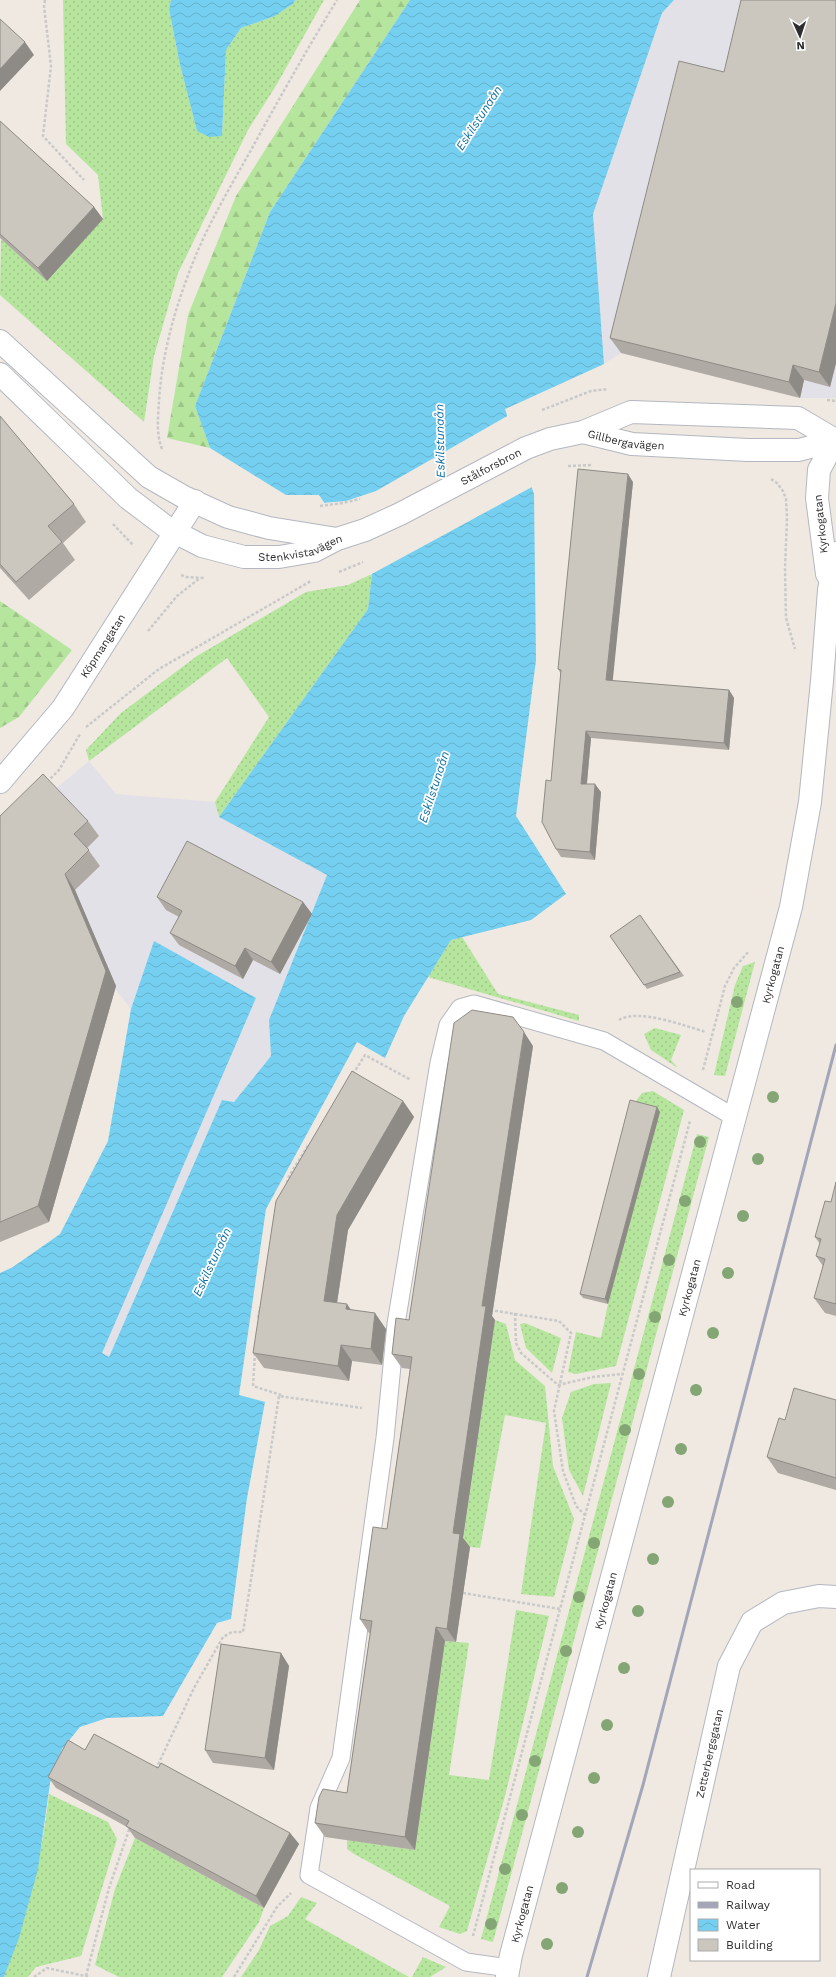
<svg xmlns="http://www.w3.org/2000/svg" width="836" height="1977" viewBox="0 0 836 1977" font-family="'Work Sans',sans-serif">
<style>
.industrial{fill:#e3e1e8}
.grass{fill:url(#grass-dots)}
.forest{fill:url(#forest-firs)}
.water{fill:url(#water-waves)}
.pier{fill:#efe9e1}
.lines{fill:none;stroke-linecap:round;stroke-linejoin:round}
.service-casing{stroke:#b4b7c1;stroke-width:19}
.minor-casing{stroke:#b4b7c1;stroke-width:24}
.tertiary-casing{stroke:#b4b7c1;stroke-width:24}
.secondary-casing{stroke:#b4b7c1;stroke-width:24}
.path{stroke:#c9c9c9;stroke-width:2.5;stroke-dasharray:3 2;stroke-linecap:butt}
.service{stroke:#fff;stroke-width:17}
.minor{stroke:#fff;stroke-width:22}
.tertiary{stroke:#fff;stroke-width:22}
.secondary{stroke:#fff;stroke-width:22}
.rail{stroke:#a3a6b8;stroke-width:3}
.tree{fill:#84a574}
.wall{fill:#afaba4}
.shaded-wall{fill:#8e8b86}
.building{fill:#cbc7bf;stroke:#8e8b86}
.labels{text-anchor:middle;dominant-baseline:central;stroke-width:3.5;stroke-linejoin:round;paint-order:stroke}
.street-label{font-size:11px;fill:#2e2e2e;stroke:#fff}
.water-label{font-size:12px;font-style:italic;fill:#0d6fa3;stroke:#fff}
</style>
<defs>
<pattern id="grass-dots" width="8" height="8" patternUnits="userSpaceOnUse"><rect width="8" height="8" fill="#b6e59e"/><path d="M2 2h.1M6 6h.1" fill="none" stroke="#9dc588" stroke-width="1.8" stroke-linecap="round"/></pattern>
<pattern id="forest-firs" width="22" height="20" patternUnits="userSpaceOnUse"><rect width="22" height="20" fill="#b6e59e"/><path d="M5 1l3.5 6h-7zM16 11l3.5 6h-7z" fill="#9dc588"/></pattern>
<pattern id="water-waves" width="16" height="10" patternUnits="userSpaceOnUse"><rect width="16" height="10" fill="#75cff0"/><path d="M0 5q4-4 8 0t8 0" fill="none" stroke="#66b2ce"/></pattern>
</defs>
<rect width="100%" height="100%" fill="#efe9e1"/>
<!-- industrial -->
<path class="industrial" d="M 674,0 L 836,0 L 836,398 L 800,398 L 621,353 L 604,364 L 593,214 L 662,13 Z
M 89,761 L 116,794 L 215,802 L 219,817 L 327,875 L 269,1020 L 271,1056 L 234,1102 L 222,1100 L 109,1357 L 102,1353 L 154,941 L 131,1009 L 0,842 L 54,790 Z"/>
<!-- grass -->
<path class="grass" d="M 63,0 L 171,0 L 169,9 L 180,65 L 197,131 L 222,136 L 226,50 L 241,28 L 275,16 L 294,3 L 295,0 L 324,0 L 277,84 L 248,130 L 178,273 L 154,356 L 144,422 L 0,295 L 1,240 L 103,219 L 98,175 L 66,144 Z
M 372,574 L 368,609 L 219,817 L 215,802 L 269,717 L 227,658 L 89,761 L 86,750 L 121,713 L 197,656 L 306,592 L 348,585 Z
M 462,937 L 498,994 L 579,1015 L 579,1021 L 428,977 L 451,940 Z
M 755,962 L 725,1076 L 714,1075 L 735,985 L 743,966 Z
M 655,1028 L 681,1035 L 671,1060 L 678,1068 L 651,1050 L 644,1034 Z
M 653,1091 L 684,1110 L 616,1366 L 576,1374 L 568,1372 L 576,1332 L 601,1338 L 608,1304 L 660,1112 L 633,1105 L 642,1093 Z
M 697,1134 L 709,1137 L 493,1942 L 481,1939 Z
M 495,1320 L 506,1324 L 515,1360 L 545,1386 L 553,1466 L 574,1519 L 554,1597 L 521,1594 L 546,1423 L 505,1415 L 480,1548 L 462,1546 Z
M 525,1323 L 561,1338 L 552,1373 L 526,1348 L 520,1324 Z
M 611,1383 L 583,1496 L 569,1470 L 562,1418 L 571,1392 L 594,1384 Z
M 516,1610 L 549,1616 L 505,1796 L 467,1931 L 460,1934 L 439,1927 L 450,1906 L 354,1854 L 347,1849 L 347,1840 L 415,1850 L 445,1641 L 469,1643 L 449,1775 L 489,1780 Z
M 49,1794 L 108,1822 L 117,1839 L 81,1956 L 36,1967 L 28,1977 L 4,1977 C 27,1917 42,1858 49,1794 Z
M 135,1838 L 264,1908 L 259,1922 L 222,1977 L 119,1977 L 95,1965 L 115,1889 Z
M 301,1897 L 317,1903 L 305,1919 L 409,1977 L 241,1977 L 259,1950 L 270,1926 L 288,1916 Z
M 423,1957 L 446,1967 L 430,1977 L 412,1977 Z"/>
<!-- forest -->
<path class="forest" d="M 360,0 L 410,0 L 270,212 L 195,406 L 210,448 L 167,438 L 188,315 L 236,196 Z
M 0,601 L 72,650 L 19,717 L 0,728 Z"/>
<!-- water -->
<path class="water" d="M 171,0 L 295,0 L 294,3 L 275,16 L 241,28 L 226,50 L 222,136 L 209,137 L 197,131 L 180,65 L 169,9 Z
M 410,0 L 674,0 L 662,13 L 593,214 L 604,364 L 505,409 L 534,494 L 536,660 L 516,816 L 566,894 L 531,920 L 451,940 L 404,1016 L 385,1058 L 357,1042 L 266,1209 L 239,1395 L 265,1402 L 247,1498 L 231,1619 L 217,1623 L 163,1716 L 107,1718 L 80,1727 L 62,1749 L 50,1783 L 38,1869 L 19,1938 L 4,1977 L 0,1977 L 0,1273 L 13,1267 L 60,1234 L 108,1141 L 131,1009 L 154,941 L 256,998 L 102,1353 L 109,1357 L 222,1100 L 234,1102 L 271,1056 L 269,1020 L 327,875 L 219,817 L 368,609 L 372,574 L 319,495 L 286,495 L 210,448 L 195,406 L 270,212 Z"/>
<!-- pier -->
<path class="pier" d="M 509,415 L 532,487 L 370,575 L 322,503 L 346,501 L 376,491 Z"/>
<g class="lines">
<!-- service casing -->
<g class="service-casing">
<path id="service" d="M 509,1968 L 466,1962 L 309,1875 L 319,1808 L 341,1758 L 385,1438 L 396,1324 L 439,1063 L 448,1025 L 460,1008 L 474,1004 L 604,1041 L 734,1117"/>
</g>
<!-- minor casing -->
<g class="minor-casing">
<g id="minor">
<path id="s1" d="M 659,1977 L 729,1666 L 752,1622 L 783,1603 L 819,1596 L 836,1597"/>
</g>
</g>
<!-- tertiary casing -->
<g class="tertiary-casing">
<g id="tertiary">
<path d="M 827,574 L 817,498 L 819,470 L 835,440"/>
<path id="s2" d="M 0,782 L 63,708 L 195,501"/>
<path id="s3" d="M 507,1977 L 511,1955 L 791,907 L 810,802 L 822,681 L 829,590 L 836,553"/>
</g>
</g>
<!-- secondary casing -->
<g class="secondary-casing">
<g id="secondary">
<path d="M 0,341 L 149,477 L 184,497 L 228,517 L 269,528 L 337,539"/>
<path id="s4" d="M 0,374 L 128,498 L 169,529 L 202,546 L 244,557 L 279,557 L 314,551 L 337,539 L 365,530 L 400,514 L 526,448 L 550,439 L 583,432 L 631,412 L 798,418 L 835,440"/>
<path id="s5" d="M 583,432 L 632,444 L 748,450 L 799,450 L 836,440"/>
</g>
</g>
<!-- path -->
<path class="path" d="M 45,0 L 44,6 L 51,66 L 43,136 L 84,180
M 827,400 L 836,401
M 542,410 L 591,391 L 608,389
M 162,449 C 156,434 158,417 159,401 C 162,351 177,301 196,255 C 211,219 232,184 251,150 C 279,99 307,49 337,0
M 568,466 L 593,465
M 771,479 L 777,483 L 783,491 L 786,499 L 787,518 L 785,568 L 786,618 L 795,649
M 320,506 L 343,503 L 360,499
M 113,524 L 133,545
M 339,572 L 363,562
M 181,575 L 186,577 L 204,578
M 148,631 L 177,596 L 200,578
M 86,727 L 159,669 L 311,581
M 47,782 L 59,770 L 80,734
M 619,1020 C 638,1008 685,1026 706,1032
M 703,1070 L 725,986 L 734,968 L 749,951
M 353,1074 L 365,1055 L 411,1080
M 287,1183 L 289,1176 L 309,1144
M 490,1310 L 559,1321 L 571,1333 L 554,1411 L 563,1471 L 576,1506 L 585,1515
M 515,1313 L 516,1343 L 521,1353 L 558,1385 L 593,1377 L 622,1374
M 258,1318 L 260,1307
M 255,1353 L 253,1386 L 281,1395
M 463,1593 L 560,1609
M 156,1769 L 194,1688 L 223,1637 L 232,1632 L 243,1632 L 279,1396 L 362,1408
M 473,1936 L 690,1121
M 86,1976 L 109,1888 L 130,1827
M 34,1977 L 47,1968 L 90,1977
M 234,1977 L 277,1907 L 291,1893"/>
<!-- service -->
<use href="#service" class="service"/>
<!-- minor -->
<use href="#minor" class="minor"/>
<!-- tertiary -->
<use href="#tertiary" class="tertiary"/>
<!-- secondary -->
<use href="#secondary" class="secondary"/>
<!-- rail -->
<path class="rail" d="M 587,1977 L 643,1785 L 836,1045"/>
</g>
<!-- trees -->
<g class="tree">
<circle cx="737" cy="1002" r="6"/>
<circle cx="773" cy="1097" r="6"/>
<circle cx="700" cy="1142" r="6"/>
<circle cx="758" cy="1159" r="6"/>
<circle cx="685" cy="1201" r="6"/>
<circle cx="743" cy="1216" r="6"/>
<circle cx="669" cy="1260" r="6"/>
<circle cx="728" cy="1273" r="6"/>
<circle cx="655" cy="1317" r="6"/>
<circle cx="713" cy="1333" r="6"/>
<circle cx="639" cy="1374" r="6"/>
<circle cx="696" cy="1390" r="6"/>
<circle cx="625" cy="1430" r="6"/>
<circle cx="681" cy="1449" r="6"/>
<circle cx="668" cy="1502" r="6"/>
<circle cx="594" cy="1543" r="6"/>
<circle cx="653" cy="1559" r="6"/>
<circle cx="579" cy="1597" r="6"/>
<circle cx="638" cy="1611" r="6"/>
<circle cx="566" cy="1651" r="6"/>
<circle cx="624" cy="1668" r="6"/>
<circle cx="607" cy="1725" r="6"/>
<circle cx="535" cy="1761" r="6"/>
<circle cx="594" cy="1778" r="6"/>
<circle cx="522" cy="1815" r="6"/>
<circle cx="578" cy="1832" r="6"/>
<circle cx="505" cy="1869" r="6"/>
<circle cx="562" cy="1888" r="6"/>
<circle cx="491" cy="1924" r="6"/>
<circle cx="547" cy="1944" r="6"/>
</g>
<!-- wall -->
<path class="wall" d="M 836,0 L 836,363 L 830,387 L 804,380 L 800,398 L 621,353 L 610,338 L 724,72 Z
M 0,121 L 94,207 L 103,219 L 47,281 L 0,238 Z
M 0,416 L 74,504 L 86,522 L 63,543 L 75,560 L 29,600 L 0,568 Z
M 633,482 L 612,681 L 729,690 L 734,698 L 729,750 L 591,738 L 587,784 L 601,792 L 595,860 L 561,857 L 556,849 L 551,781 L 561,674 L 558,669 Z
M 0,816 L 88,821 L 99,836 L 87,848 L 100,866 L 75,890 L 116,986 L 49,1222 L 0,1242 Z
M 157,897 L 303,902 L 312,914 L 280,974 L 253,960 L 243,979 L 179,945 L 170,933 L 179,917 L 166,910 Z
M 640,915 L 684,976 L 647,989 L 610,936 Z
M 533,1046 L 492,1316 L 495,1320 L 463,1538 L 470,1547 L 456,1642 L 445,1641 L 415,1850 L 325,1837 L 315,1823 L 347,1793 L 370,1633 L 369,1633 L 360,1619 L 387,1529 L 410,1369 L 402,1368 L 392,1354 L 409,1320 Z
M 403,1101 L 414,1117 L 348,1230 L 337,1303 L 350,1309 L 386,1329 L 382,1365 L 352,1361 L 349,1381 L 264,1368 L 253,1353 Z
M 657,1107 L 660,1112 L 608,1304 L 583,1298 L 580,1294 Z
M 836,1182 L 836,1316 L 825,1313 L 814,1298 L 823,1266 L 816,1256 L 820,1244 L 815,1237 L 831,1202 Z
M 836,1400 L 836,1490 L 778,1473 L 767,1457 L 785,1420 Z
M 281,1653 L 289,1666 L 274,1770 L 213,1763 L 205,1750 Z
M 85,1750 L 158,1768 L 290,1833 L 299,1844 L 264,1908 L 135,1838 L 127,1827 L 56,1788 L 48,1777 Z"/>
<!-- shaded-wall -->
<path class="shaded-wall" d="M 25,42 L 34,55 L 0,91 L 0,69 Z
M 94,207 L 103,219 L 47,281 L 38,268 Z
M 836,303 L 836,363 L 830,387 L 819,372 Z
M 793,365 L 804,380 L 800,398 L 789,382 Z
M 628,474 L 633,482 L 612,688 L 606,680 Z
M 729,690 L 734,698 L 729,750 L 724,743 Z
M 586,731 L 591,738 L 586,792 L 581,784 Z
M 595,784 L 601,792 L 595,860 L 590,852 Z
M 65,874 L 75,890 L 116,986 L 49,1222 L 38,1206 Z
M 303,902 L 312,914 L 280,974 L 271,962 Z
M 245,948 L 253,960 L 243,979 L 235,966 Z
M 524,1032 L 533,1046 L 492,1316 L 495,1320 L 463,1538 L 470,1547 L 456,1642 L 447,1629 L 453,1533 L 482,1306 Z
M 403,1101 L 414,1117 L 348,1230 L 335,1316 L 324,1301 L 337,1215 Z
M 657,1107 L 660,1112 L 608,1304 L 605,1299 Z
M 347,1304 L 358,1320 L 346,1309 Z
M 375,1313 L 386,1329 L 382,1365 L 371,1349 Z
M 341,1345 L 352,1361 L 349,1381 L 338,1366 Z
M 436,1627 L 445,1641 L 415,1850 L 405,1837 Z
M 281,1653 L 289,1666 L 274,1770 L 265,1758 Z
M 290,1833 L 299,1844 L 264,1908 L 256,1896 Z"/>
<!-- building -->
<path class="building" d="M 741,0 L 836,0 L 836,303 L 819,372 L 793,365 L 789,382 L 610,338 L 679,61 L 724,72 Z
M 0,19 L 25,42 L 0,69 Z
M 0,121 L 94,207 L 38,268 L 0,234 Z
M 0,416 L 74,504 L 48,526 L 62,542 L 16,582 L 0,564 Z
M 578,469 L 628,474 L 606,680 L 729,690 L 724,743 L 586,731 L 581,784 L 595,784 L 590,852 L 556,849 L 542,822 L 546,780 L 551,781 L 561,670 L 558,669 Z
M 43,774 L 88,821 L 74,834 L 89,850 L 65,874 L 106,971 L 38,1206 L 0,1222 L 0,816 Z
M 187,841 L 303,902 L 271,962 L 245,948 L 235,966 L 170,933 L 182,911 L 157,897 Z
M 640,915 L 680,972 L 644,985 L 610,936 Z
M 472,1010 L 513,1017 L 524,1032 L 482,1306 L 486,1306 L 453,1533 L 460,1534 L 447,1629 L 436,1627 L 405,1837 L 315,1823 L 319,1797 L 323,1789 L 347,1793 L 372,1621 L 360,1619 L 373,1527 L 387,1529 L 412,1357 L 392,1354 L 396,1318 L 409,1320 L 454,1023 Z
M 352,1071 L 403,1101 L 337,1215 L 324,1301 L 347,1304 L 346,1309 L 375,1313 L 371,1349 L 341,1345 L 338,1366 L 253,1353 L 276,1201 Z
M 630,1100 L 657,1107 L 605,1299 L 580,1294 Z
M 836,1182 L 836,1304 L 814,1298 L 825,1259 L 816,1256 L 821,1239 L 815,1237 L 825,1201 L 831,1202 Z
M 794,1388 L 836,1400 L 836,1478 L 767,1457 L 779,1418 L 785,1420 Z
M 221,1644 L 281,1653 L 265,1758 L 205,1750 Z
M 94,1734 L 158,1768 L 161,1763 L 290,1833 L 256,1896 L 126,1826 L 129,1821 L 48,1777 L 68,1740 L 85,1750 Z"/>
<g class="labels">
<!-- street labels -->
<g class="street-label">
<text stroke="none"><textPath href="#s5" startOffset="44">Gillbergavägen</textPath></text>
<text stroke="none"><textPath href="#s4" startOffset="577">Stålforsbron</textPath></text>
<text transform="translate(821 524) rotate(-96)">Kyrkogatan</text>
<text stroke="none"><textPath href="#s4" startOffset="368">Stenkvistavägen</textPath></text>
<text stroke="none"><textPath href="#s2" startOffset="171">Köpmangatan</textPath></text>
<text stroke="none"><textPath href="#s3" startOffset="1037">Kyrkogatan</textPath></text>
<text stroke="none"><textPath href="#s3" startOffset="713">Kyrkogatan</textPath></text>
<text stroke="none"><textPath href="#s3" startOffset="389">Kyrkogatan</textPath></text>
<text stroke="none"><textPath href="#s1" startOffset="229">Zetterbergsgatan</textPath></text>
<text stroke="none"><textPath href="#s3" startOffset="65">Kyrkogatan</textPath></text>
</g>
<!-- water labels -->
<g class="water-label">
<text transform="translate(479 118) rotate(-57)">Eskilstunaån</text>
<text transform="translate(440 441) rotate(-91)">Eskilstunaån</text>
<text transform="translate(434 787) rotate(-72)">Eskilstunaån</text>
<text transform="translate(212 1262) rotate(-65)">Eskilstunaån</text>
</g>
</g>
<!-- legend -->
<rect x="690" y="1869" width="130" height="92" fill="#ffffff" stroke="#ababab"/>
<rect x="698" y="1882" width="20" height="6" fill="#ffffff" stroke="#ababab"/>
<text x="726" y="1889" font-size="12" fill="#2e2e2e">Road</text>
<rect x="698" y="1902" width="20" height="6" fill="#a3a6b8" stroke="#ababab"/>
<text x="726" y="1909" font-size="12" fill="#2e2e2e">Railway</text>
<rect x="698" y="1919" width="20" height="12" fill="url(#water-waves)" stroke="#ababab"/>
<text x="726" y="1929" font-size="12" fill="#2e2e2e">Water</text>
<rect x="698" y="1939" width="20" height="12" fill="#cbc7bf" stroke="#ababab"/>
<text x="726" y="1949" font-size="12" fill="#2e2e2e">Building</text>
<!-- north arrow -->
<g transform="translate(800 36) rotate(177)" stroke="#ffffff" stroke-width="3" paint-order="stroke">
<path d="M0-3L7 15L0 10L-7 15Z" fill="#2e2e2e"/>
<text y="-6" font-size="11" font-weight="bold" text-anchor="middle" fill="#2e2e2e">N</text>
</g>
</svg>
